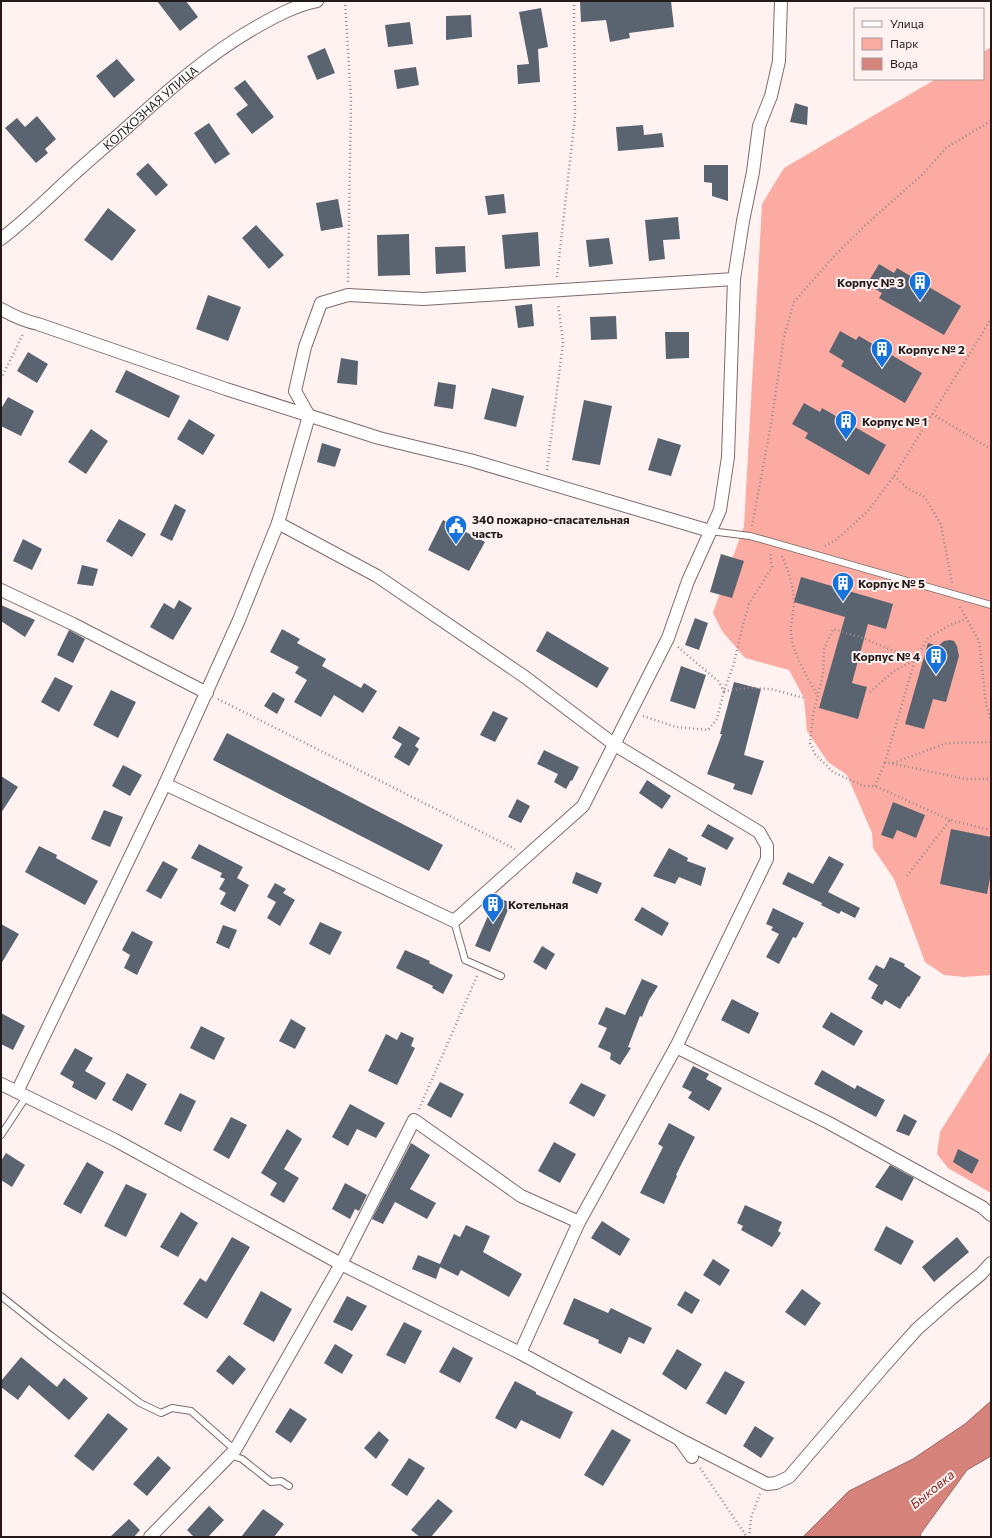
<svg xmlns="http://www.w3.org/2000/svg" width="992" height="1538" viewBox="0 0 992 1538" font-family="Commissioner,sans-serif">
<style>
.green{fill:#fcaba2}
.water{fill:#d5837b;stroke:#9f645e}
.building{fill:#5a6370}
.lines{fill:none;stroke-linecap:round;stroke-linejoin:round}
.lane-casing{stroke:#7f6c6a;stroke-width:8}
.street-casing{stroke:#7f6c6a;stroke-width:14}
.path{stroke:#978d8c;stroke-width:2.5;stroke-dasharray:1 3;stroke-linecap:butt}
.lane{stroke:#fff;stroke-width:6}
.street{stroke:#fff;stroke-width:12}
.labels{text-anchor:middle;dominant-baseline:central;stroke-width:4;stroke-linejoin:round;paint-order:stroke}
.street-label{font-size:12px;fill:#221b1a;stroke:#fff2f0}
.poi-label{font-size:12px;font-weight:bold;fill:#221b1a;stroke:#fff2f0;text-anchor:start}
.water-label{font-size:13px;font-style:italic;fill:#832120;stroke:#fff2f0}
</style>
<rect width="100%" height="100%" fill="#fff2f0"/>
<!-- green -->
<path class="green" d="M 991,47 L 991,975 L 964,977 L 944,975 L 925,962 L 894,879 L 873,848 L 872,833 L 847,775 L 828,762 L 807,731 L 804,698 L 789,670 L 745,658 L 722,631 L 713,613 L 744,526 L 762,204 L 784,168 L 936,79 L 983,79 L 983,52 Z
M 991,1050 L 991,1193 L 948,1168 L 937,1154 L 940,1132 Z"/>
<!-- water -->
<path class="water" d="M 991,1401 L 991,1456 L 967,1470 L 921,1533 L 920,1537 L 803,1537 L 849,1491 L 913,1459 L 965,1424 Z"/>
<!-- building -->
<path class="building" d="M 157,1 L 186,1 L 198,17 L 180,31 Z
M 580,1 L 671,1 L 674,27 L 629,33 L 630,38 L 610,42 L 606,20 L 581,22 Z
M 541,8 L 548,47 L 538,49 L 540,82 L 518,84 L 517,65 L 529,64 L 519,12 Z
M 471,15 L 472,37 L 446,40 L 446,16 Z
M 410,22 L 413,44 L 388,47 L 385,25 Z
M 325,48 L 335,73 L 317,80 L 307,56 Z
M 117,59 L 135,80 L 114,98 L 96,76 Z
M 416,67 L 419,85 L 397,89 L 394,70 Z
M 245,80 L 274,117 L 252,134 L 236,114 L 248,105 L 234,88 Z
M 795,103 L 808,107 L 807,125 L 790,122 Z
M 37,116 L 56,139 L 45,149 L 48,153 L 36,163 L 5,128 L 17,118 L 25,127 Z
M 209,123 L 230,154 L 215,164 L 194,133 Z
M 643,125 L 644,135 L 662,133 L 664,147 L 618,151 L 616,127 Z
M 148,163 L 168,185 L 156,196 L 136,174 Z
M 704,165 L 728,165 L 728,201 L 712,196 L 712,183 L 704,182 Z
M 504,194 L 506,213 L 488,215 L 485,196 Z
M 338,199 L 343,227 L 321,231 L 316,203 Z
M 108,208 L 136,230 L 112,261 L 84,240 Z
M 678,217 L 680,239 L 663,240 L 665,259 L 649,261 L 645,220 Z
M 256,225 L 284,255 L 269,269 L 242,238 Z
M 538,232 L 540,266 L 505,269 L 502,235 Z
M 409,234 L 410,275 L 378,276 L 377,235 Z
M 609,238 L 613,264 L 589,267 L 586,240 Z
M 465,246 L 466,272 L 436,274 L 435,247 Z
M 879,264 L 894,273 L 897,268 L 961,306 L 944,335 L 879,298 L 882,293 L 867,284 Z
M 208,295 L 241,307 L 228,341 L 196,329 Z
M 532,304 L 534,326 L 518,328 L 515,306 Z
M 616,316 L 617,339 L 591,340 L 590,317 Z
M 840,331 L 856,340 L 859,336 L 922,373 L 905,403 L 841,366 L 844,361 L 829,352 Z
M 665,332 L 689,332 L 689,358 L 666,359 Z
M 28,352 L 48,364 L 37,383 L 17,371 Z
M 341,358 L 358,361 L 357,385 L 337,383 Z
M 126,370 L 180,396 L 169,418 L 115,392 Z
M 438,382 L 456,385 L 453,409 L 434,406 Z
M 492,388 L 524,396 L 516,427 L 484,419 Z
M 8,397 L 34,411 L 21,436 L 1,426 L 1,409 Z
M 584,400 L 612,406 L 600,465 L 572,460 Z
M 804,403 L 820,412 L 822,408 L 886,445 L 869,475 L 805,438 L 808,433 L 792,424 Z
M 189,419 L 215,435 L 203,455 L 177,439 Z
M 91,429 L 108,441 L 86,474 L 68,462 Z
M 658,438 L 681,445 L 671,476 L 648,470 Z
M 322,443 L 341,449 L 335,467 L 317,462 Z
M 175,504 L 186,510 L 172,541 L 160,535 Z
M 119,519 L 146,534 L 132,557 L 106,541 Z
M 443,520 L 485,542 L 469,571 L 428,550 Z
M 23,539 L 42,549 L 32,570 L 13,561 Z
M 721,554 L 744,561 L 732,598 L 710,592 Z
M 82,565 L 98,569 L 93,586 L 77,584 Z
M 801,577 L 893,604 L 886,629 L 868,624 L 852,683 L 867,687 L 858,719 L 819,708 L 845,617 L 794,602 Z
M 179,600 L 192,608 L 173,640 L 150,627 L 164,603 L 174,609 Z
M 1,605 L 35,620 L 25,637 L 1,621 Z
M 695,618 L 708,623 L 699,650 L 685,645 Z
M 282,629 L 300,639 L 297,643 L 326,659 L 322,666 L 361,688 L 364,683 L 377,691 L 363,713 L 334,695 L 321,717 L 294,702 L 307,680 L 295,673 L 299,667 L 270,652 Z
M 69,630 L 85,639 L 73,663 L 57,655 Z
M 547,631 L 609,668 L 597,688 L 536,651 Z
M 950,640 L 954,641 L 957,646 L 959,656 L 946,702 L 933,699 L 924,729 L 905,724 L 928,643 L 938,646 L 944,641 Z
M 681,666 L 706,675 L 695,709 L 670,701 Z
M 55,677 L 73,686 L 59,712 L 41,702 Z
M 734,682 L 761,689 L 744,755 L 764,761 L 752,795 L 733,789 L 735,784 L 707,774 L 722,734 L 720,734 Z
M 111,690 L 136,702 L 118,738 L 93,725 Z
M 273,692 L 285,699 L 277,714 L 264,706 Z
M 493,711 L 508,718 L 495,742 L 480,735 Z
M 399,726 L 420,738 L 415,746 L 419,749 L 409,766 L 394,757 L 402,744 L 392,738 Z
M 227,733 L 443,845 L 429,871 L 213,760 Z
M 544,750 L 579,767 L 572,781 L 571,780 L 566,789 L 554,782 L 558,774 L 537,764 Z
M 123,765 L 142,775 L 130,796 L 112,786 Z
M 1,776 L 18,787 L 1,813 Z
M 647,780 L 671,796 L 662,809 L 639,793 Z
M 517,799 L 530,806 L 521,823 L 508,817 Z
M 893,802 L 925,815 L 916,838 L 897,830 L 893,839 L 881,835 Z
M 104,810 L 123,817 L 110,847 L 91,839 Z
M 708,824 L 734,838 L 727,850 L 701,836 Z
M 951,829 L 991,837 L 991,873 L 987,894 L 940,884 Z
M 199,844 L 243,867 L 237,878 L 249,885 L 235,912 L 220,904 L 226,893 L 219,889 L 225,879 L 220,877 L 222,873 L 191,858 Z
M 39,846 L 57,855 L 56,858 L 98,881 L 85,905 L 25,872 Z
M 669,848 L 688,858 L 687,861 L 706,868 L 701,886 L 679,877 L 675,884 L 653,876 Z
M 829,856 L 844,864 L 828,892 L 860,908 L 855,918 L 841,911 L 839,914 L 821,905 L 822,903 L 782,884 L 788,872 L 813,884 Z
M 163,861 L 178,869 L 161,899 L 146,891 Z
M 576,872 L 602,883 L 597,894 L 572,883 Z
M 275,883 L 286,889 L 283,893 L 295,900 L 280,926 L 267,918 L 276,902 L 267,897 Z
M 496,897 L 511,903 L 490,952 L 475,946 Z
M 642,907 L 669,923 L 662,936 L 634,920 Z
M 773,908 L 804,923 L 796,938 L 793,937 L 779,964 L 766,957 L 779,934 L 771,930 L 773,927 L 766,924 Z
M 320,922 L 342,932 L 330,955 L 309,944 Z
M 1,924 L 19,934 L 1,964 Z
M 223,925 L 237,930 L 229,949 L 216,943 Z
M 132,931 L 153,942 L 137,975 L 124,968 L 130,955 L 122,950 Z
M 542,946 L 555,954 L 546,970 L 533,962 Z
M 405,950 L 430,961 L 429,963 L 453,975 L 443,994 L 432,988 L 433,986 L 396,968 Z
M 890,957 L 905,964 L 904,966 L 921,977 L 909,997 L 908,996 L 900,1009 L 885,1000 L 882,1005 L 871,998 L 878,985 L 868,979 L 876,965 L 884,969 Z
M 642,979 L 658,986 L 649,1000 L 642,1017 L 640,1016 L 628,1047 L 631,1048 L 620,1065 L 610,1059 L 611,1053 L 598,1047 L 607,1028 L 598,1024 L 606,1007 L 625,1015 Z
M 732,999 L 759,1013 L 749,1034 L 721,1020 Z
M 831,1012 L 863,1031 L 854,1046 L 822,1027 Z
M 1,1013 L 25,1026 L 13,1050 L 1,1044 Z
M 291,1019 L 306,1028 L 295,1049 L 279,1041 Z
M 201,1026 L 225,1038 L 214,1060 L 190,1048 Z
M 401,1032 L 414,1038 L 411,1046 L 415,1048 L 397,1085 L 368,1071 L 386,1034 L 397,1040 Z
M 75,1048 L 93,1058 L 85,1071 L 106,1083 L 96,1100 L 72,1087 L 74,1082 L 60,1074 Z
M 693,1066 L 709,1074 L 706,1079 L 722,1088 L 709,1111 L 688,1098 L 692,1092 L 682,1087 Z
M 822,1070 L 855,1089 L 857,1085 L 885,1100 L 876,1117 L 814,1084 Z
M 127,1073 L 147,1084 L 132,1111 L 112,1100 Z
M 440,1082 L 464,1094 L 451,1118 L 427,1105 Z
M 581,1083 L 606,1095 L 594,1117 L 569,1103 Z
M 180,1093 L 196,1101 L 181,1132 L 164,1124 Z
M 350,1104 L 385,1123 L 376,1138 L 357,1129 L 348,1146 L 332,1137 Z
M 904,1114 L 917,1121 L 909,1136 L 896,1131 Z
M 231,1117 L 247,1125 L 229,1159 L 213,1150 Z
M 669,1123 L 695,1137 L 676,1175 L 677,1176 L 664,1204 L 640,1193 L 663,1147 L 658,1144 Z
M 287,1129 L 302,1139 L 284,1169 L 299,1178 L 284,1203 L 270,1195 L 277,1183 L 261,1173 Z
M 554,1142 L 576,1154 L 560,1183 L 538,1171 Z
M 411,1143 L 430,1155 L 410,1189 L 436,1203 L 427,1219 L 395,1202 L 383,1224 L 372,1219 Z
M 958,1149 L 979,1160 L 972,1174 L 953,1162 Z
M 6,1153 L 25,1165 L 12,1187 L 1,1180 L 1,1161 Z
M 87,1162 L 104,1172 L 81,1214 L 63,1204 Z
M 890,1165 L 914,1178 L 902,1201 L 875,1187 Z
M 345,1183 L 367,1195 L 359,1211 L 355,1209 L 350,1219 L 332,1209 Z
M 126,1184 L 147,1194 L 126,1237 L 104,1226 Z
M 745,1205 L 782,1222 L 778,1231 L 781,1233 L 772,1247 L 741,1230 L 743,1226 L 737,1223 Z
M 181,1212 L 198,1223 L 178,1257 L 160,1247 Z
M 602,1221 L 630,1239 L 620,1256 L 591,1238 Z
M 466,1225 L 490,1236 L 483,1252 L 522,1274 L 509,1297 L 461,1270 L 458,1276 L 440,1267 L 436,1279 L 412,1269 L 418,1255 L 440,1264 L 454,1234 L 460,1237 Z
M 886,1226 L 914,1241 L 901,1265 L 874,1250 Z
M 232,1237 L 250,1247 L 207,1319 L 183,1304 L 200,1278 L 206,1282 Z
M 957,1237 L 969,1252 L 934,1282 L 922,1267 Z
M 713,1259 L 730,1270 L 720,1286 L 703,1275 Z
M 802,1289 L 821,1303 L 805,1326 L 785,1312 Z
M 261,1291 L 292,1309 L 274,1342 L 243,1324 Z
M 685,1291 L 700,1300 L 692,1314 L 677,1305 Z
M 347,1296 L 367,1306 L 352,1331 L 333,1322 Z
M 574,1298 L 608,1313 L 611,1308 L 652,1328 L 644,1344 L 629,1337 L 621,1354 L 598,1343 L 599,1340 L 563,1324 Z
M 404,1322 L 422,1331 L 405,1364 L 386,1355 Z
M 335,1344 L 353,1355 L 342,1374 L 324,1363 Z
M 453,1347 L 473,1358 L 460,1383 L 439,1372 Z
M 677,1349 L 702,1364 L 686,1390 L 662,1374 Z
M 229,1355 L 246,1369 L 233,1385 L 216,1371 Z
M 21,1357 L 57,1387 L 64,1378 L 88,1398 L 69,1420 L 29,1385 L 18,1400 L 1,1387 L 1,1381 Z
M 725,1371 L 745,1382 L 726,1415 L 706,1403 Z
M 515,1381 L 536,1392 L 536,1394 L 573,1412 L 560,1439 L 521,1420 L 516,1429 L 495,1418 Z
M 290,1408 L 307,1419 L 291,1443 L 275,1432 Z
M 108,1413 L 128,1429 L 93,1471 L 74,1456 Z
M 755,1426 L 774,1438 L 761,1458 L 743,1446 Z
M 612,1429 L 631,1440 L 603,1486 L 584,1475 Z
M 379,1431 L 389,1440 L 376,1459 L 364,1448 Z
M 158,1456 L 171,1468 L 147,1496 L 133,1484 Z
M 409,1458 L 425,1468 L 407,1496 L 391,1485 Z
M 438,1499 L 453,1511 L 431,1537 L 420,1537 L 411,1530 Z
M 209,1506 L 224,1520 L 208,1537 L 194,1537 L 187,1530 Z
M 263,1509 L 284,1524 L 274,1537 L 241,1537 Z
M 129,1519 L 140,1530 L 134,1537 L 110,1537 Z"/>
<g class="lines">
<!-- lane casing -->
<g class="lane-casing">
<path id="lane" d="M 710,531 L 750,536 L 768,541 L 991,605
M 454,921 L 465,960 L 501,976
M 1,1135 L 26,1097
M 1,1296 L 50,1335 L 140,1403 L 161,1413 L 172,1408 L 191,1411 L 235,1450
M 230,1455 L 242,1459 L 271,1482 L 281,1481 L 289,1486"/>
</g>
<!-- street casing -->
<g class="street-casing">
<g id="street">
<path id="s1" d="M 1,239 C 22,223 41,205 60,187 C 80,168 101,150 122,132 C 165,93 208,54 258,26 C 276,16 296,5 317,1"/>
<path d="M 1,309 C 13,316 24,321 38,324 L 226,389 L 379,438 L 470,460 L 710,531"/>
<path d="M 278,523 L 377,576 L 525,677 L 615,745 L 759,832 L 767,846 L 767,859 L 676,1047 L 579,1222 L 520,1353"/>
<path d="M 1,590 L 73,624 L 207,693"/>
<path d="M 165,784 L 454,921 L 583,806 L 668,638 L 688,581 L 720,510 L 728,457 L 734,279 L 743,221 L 753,172 L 759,126 L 771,96 L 779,61 L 781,1"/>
<path d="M 676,1047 L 829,1123 L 982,1207 L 991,1215"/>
<path d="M 1,1084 L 115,1140 L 341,1264 L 520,1353 L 679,1439 L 692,1457"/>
<path d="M 17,1092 L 165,784 L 239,620 L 278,523 L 309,416 L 295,391 L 305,347 L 321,303 L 348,295 L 423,299 L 734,279"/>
<path d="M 681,1440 L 767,1484 L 776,1483 L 789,1477 L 884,1366 L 917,1329 L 951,1299 L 981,1274 L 991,1263"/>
<path d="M 150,1537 L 235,1450 L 341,1264 L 414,1120 L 521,1196 L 579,1222"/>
</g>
</g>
<!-- path -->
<path class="path" d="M 345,1 L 351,100 L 348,282
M 557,277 L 575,116 L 574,1
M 1,379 L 23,334
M 932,414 L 991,449
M 547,470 L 563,342 L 558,304
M 894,476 L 908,489 L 925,497 L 941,525 L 952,583
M 752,526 L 771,424 L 784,337 L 794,302 L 834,256 L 872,219 L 923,174 L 947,147 L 991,121
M 825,546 L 836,540 L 868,511 L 894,476 L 991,319
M 782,556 C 788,570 794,587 794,603 C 794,613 790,623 791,633 C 792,653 808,678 817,695
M 960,607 L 979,641 L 986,704 L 991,721
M 678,647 L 718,681 L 724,691 L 748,688 L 771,689 L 804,698
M 870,692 L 894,671 L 915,660 L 928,638 L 950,625 L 966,619
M 218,699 L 515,849
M 643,716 L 676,727 L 708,730 L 717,719 L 724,691 L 734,663 L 742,628 L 749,604 L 772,567 L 770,552
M 893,763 L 947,743 L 991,742
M 875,786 L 885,762
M 950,820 L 875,786 L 863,786 L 833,772 L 815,754 L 810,743 L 813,715 L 823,675 L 824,649 L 833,629 L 863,638 L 915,660 L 885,762 L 966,779 L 991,779
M 907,876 L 950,820 L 991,830
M 419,1109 L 477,976
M 700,1468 L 747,1537
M 749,1537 L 751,1518 L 760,1494"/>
<!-- lane -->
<use href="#lane" class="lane"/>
<!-- street -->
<use href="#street" class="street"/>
</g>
<!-- icons -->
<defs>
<g id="building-pin" transform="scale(1.15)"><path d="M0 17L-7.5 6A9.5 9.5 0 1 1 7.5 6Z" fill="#1872dc" stroke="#fff2f0"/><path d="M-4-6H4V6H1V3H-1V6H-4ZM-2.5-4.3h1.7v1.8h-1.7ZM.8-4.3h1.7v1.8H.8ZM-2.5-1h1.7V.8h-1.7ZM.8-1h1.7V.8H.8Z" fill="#fff"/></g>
<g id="civic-pin" transform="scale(1.15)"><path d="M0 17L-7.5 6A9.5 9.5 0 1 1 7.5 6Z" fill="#1872dc" stroke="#fff2f0"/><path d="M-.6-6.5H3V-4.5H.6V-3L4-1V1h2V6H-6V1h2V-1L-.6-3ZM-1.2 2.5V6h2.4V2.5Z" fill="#fff"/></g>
</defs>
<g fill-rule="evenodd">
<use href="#building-pin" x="920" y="282"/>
<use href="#building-pin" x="882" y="349"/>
<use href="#building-pin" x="846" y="421"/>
<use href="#civic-pin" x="456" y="526"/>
<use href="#building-pin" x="843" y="583"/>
<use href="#building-pin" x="936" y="656"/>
<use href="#building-pin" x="493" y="904"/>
</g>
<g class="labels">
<!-- street labels -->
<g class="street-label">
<text stroke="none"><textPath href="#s1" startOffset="199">КОЛХОЗНАЯ УЛИЦА</textPath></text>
</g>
<!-- poi labels -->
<g class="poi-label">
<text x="904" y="282" text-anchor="end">Корпус № 3</text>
<text x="898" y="349">Корпус № 2</text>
<text x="862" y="421">Корпус № 1</text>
<text x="472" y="519">340 пожарно-спасательная<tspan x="472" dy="14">часть</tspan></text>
<text x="858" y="583">Корпус № 5</text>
<text x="920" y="656" text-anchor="end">Корпус № 4</text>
<text x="508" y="904">Котельная</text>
</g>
<!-- water labels -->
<g class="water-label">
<text transform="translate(932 1489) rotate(-39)">Быковка</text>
</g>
</g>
<!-- border -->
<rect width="992" height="1538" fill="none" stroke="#221b1a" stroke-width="4"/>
<!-- legend -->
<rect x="854" y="8" width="130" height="72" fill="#fff2f0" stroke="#a79c9a"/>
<rect x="862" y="21" width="20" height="6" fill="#ffffff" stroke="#a79c9a"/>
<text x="890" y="28" font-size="12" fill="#221b1a">Улица</text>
<rect x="862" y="38" width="20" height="12" fill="#fcaba2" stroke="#a79c9a"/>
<text x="890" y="48" font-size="12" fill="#221b1a">Парк</text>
<rect x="862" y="58" width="20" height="12" fill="#d5837b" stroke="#a79c9a"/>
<text x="890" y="68" font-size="12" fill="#221b1a">Вода</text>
</svg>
